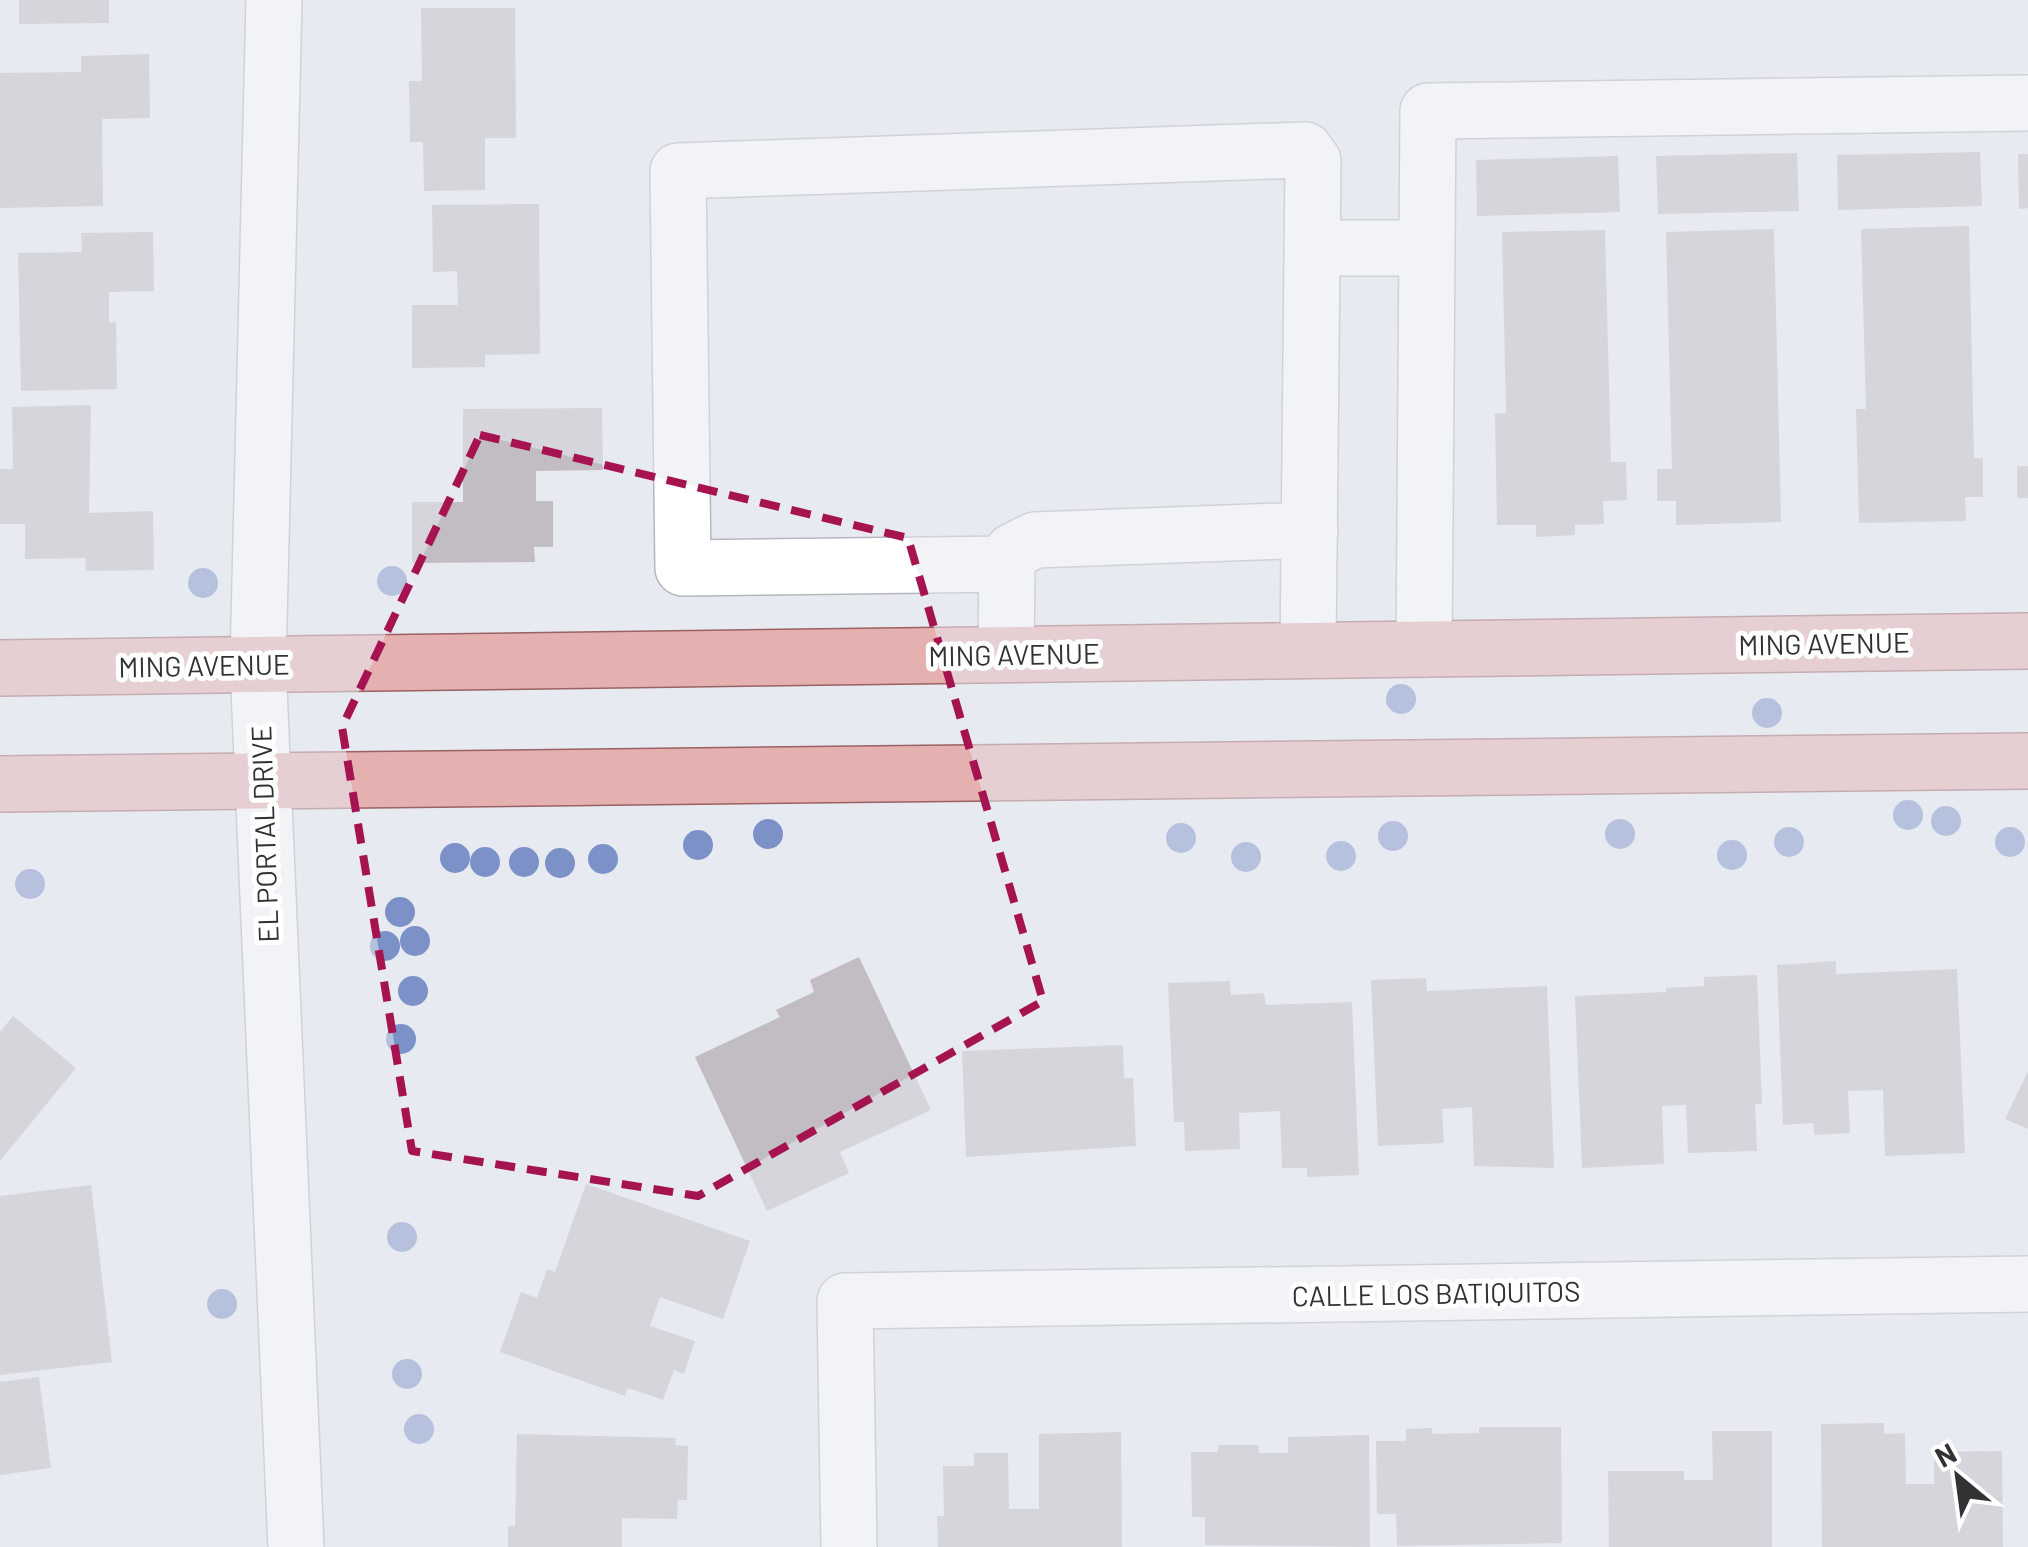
<svg xmlns="http://www.w3.org/2000/svg" width="2028" height="1547" viewBox="0 0 2028 1547" font-family="Barlow,sans-serif">
<style>
.building{fill:#c2bdc3}
.lines{fill:none;stroke-linecap:round;stroke-linejoin:round}
.minor-casing{stroke:#b4b7bd;stroke-width:58}
.major-casing{stroke:#9a6262;stroke-width:58}
.minor{stroke:#fff;stroke-width:55}
.major{stroke:#e5b0b0;stroke-width:55}
.tree{fill:#7b91c8}
.marked{fill:none;stroke:#a61351;stroke-width:8;stroke-dasharray:20 12;stroke-linejoin:round}
.labels{text-anchor:middle;dominant-baseline:central;stroke-width:10;stroke-linejoin:round;paint-order:stroke}
.street-label{font-size:28px;fill:#303234;stroke:#fff}
</style>
<rect width="100%" height="100%" fill="#e7eaf1"/>
<!-- building -->
<path class="building" d="M 19,0 L 109,0 L 109,23 L 19,24 Z
M 421,8 L 515,8 L 516,138 L 485,138 L 485,190 L 424,191 L 423,142 L 410,142 L 409,81 L 422,81 Z
M 149,54 L 150,118 L 102,119 L 103,206 L 0,208 L 0,73 L 81,72 L 81,56 Z
M 1980,152 L 1982,206 L 1838,210 L 1837,155 Z
M 1797,153 L 1799,211 L 1658,214 L 1656,156 Z
M 2018,154 L 2028,154 L 2028,208 L 2019,209 Z
M 1618,156 L 1620,212 L 1477,216 L 1476,160 Z
M 539,204 L 540,354 L 485,355 L 485,367 L 412,368 L 412,305 L 458,305 L 457,271 L 433,272 L 432,205 Z
M 1969,226 L 1974,458 L 1983,458 L 1983,497 L 1965,497 L 1966,521 L 1859,523 L 1856,409 L 1866,409 L 1861,229 Z
M 1774,229 L 1781,522 L 1676,525 L 1676,501 L 1657,501 L 1657,469 L 1672,469 L 1666,232 Z
M 1605,230 L 1611,462 L 1626,462 L 1627,500 L 1603,501 L 1604,524 L 1575,525 L 1575,535 L 1536,537 L 1536,525 L 1497,525 L 1495,414 L 1506,413 L 1502,232 Z
M 153,232 L 154,291 L 109,292 L 109,323 L 116,322 L 117,389 L 21,391 L 18,253 L 82,252 L 81,233 Z
M 91,405 L 89,513 L 153,511 L 154,570 L 86,571 L 85,558 L 25,559 L 25,524 L 0,524 L 0,469 L 13,469 L 12,407 Z
M 602,408 L 603,470 L 536,471 L 536,501 L 553,501 L 553,547 L 534,547 L 535,562 L 412,563 L 412,502 L 463,502 L 463,409 Z
M 2017,466 L 2028,466 L 2028,498 L 2017,498 Z
M 859,957 L 931,1110 L 840,1152 L 849,1173 L 767,1211 L 695,1057 L 780,1017 L 776,1010 L 814,992 L 810,980 Z
M 1836,961 L 1836,974 L 1957,969 L 1965,1153 L 1885,1156 L 1883,1090 L 1848,1091 L 1850,1133 L 1814,1135 L 1813,1123 L 1783,1125 L 1777,965 Z
M 1757,975 L 1762,1104 L 1755,1104 L 1757,1151 L 1688,1153 L 1686,1105 L 1662,1106 L 1664,1164 L 1582,1168 L 1575,996 L 1666,992 L 1666,988 L 1704,986 L 1704,977 Z
M 1426,978 L 1427,991 L 1547,986 L 1554,1168 L 1474,1166 L 1472,1107 L 1442,1109 L 1444,1143 L 1378,1146 L 1371,980 Z
M 1230,981 L 1231,995 L 1264,993 L 1266,1005 L 1352,1002 L 1359,1175 L 1307,1177 L 1307,1168 L 1282,1168 L 1280,1111 L 1239,1113 L 1240,1149 L 1185,1151 L 1184,1122 L 1174,1122 L 1168,983 Z
M 13,1016 L 76,1068 L 0,1161 L 0,1032 Z
M 1123,1045 L 1124,1078 L 1133,1078 L 1136,1146 L 966,1157 L 962,1051 Z
M 2028,1071 L 2028,1129 L 2005,1119 Z
M 586,1184 L 750,1241 L 723,1319 L 660,1297 L 650,1326 L 695,1341 L 684,1374 L 674,1370 L 663,1400 L 628,1388 L 625,1396 L 500,1352 L 521,1292 L 537,1298 L 547,1269 L 555,1272 Z
M 91,1185 L 112,1362 L 0,1375 L 0,1196 Z
M 39,1377 L 51,1468 L 0,1475 L 0,1382 Z
M 1884,1423 L 1884,1434 L 1905,1433 L 1906,1484 L 1934,1484 L 1934,1452 L 2002,1451 L 2003,1547 L 1822,1547 L 1821,1424 Z
M 1479,1427 L 1561,1427 L 1562,1543 L 1397,1546 L 1396,1514 L 1377,1514 L 1376,1441 L 1406,1441 L 1406,1429 L 1432,1428 L 1432,1434 L 1479,1433 Z
M 1712,1431 L 1772,1431 L 1772,1547 L 1609,1547 L 1608,1471 L 1684,1471 L 1684,1480 L 1713,1480 Z
M 1121,1432 L 1122,1547 L 938,1547 L 937,1516 L 944,1516 L 943,1466 L 974,1466 L 974,1453 L 1008,1453 L 1009,1509 L 1039,1509 L 1039,1434 Z
M 517,1434 L 676,1438 L 675,1445 L 688,1446 L 687,1500 L 678,1500 L 677,1519 L 622,1518 L 622,1547 L 508,1547 L 508,1526 L 515,1526 Z
M 1369,1435 L 1370,1547 L 1205,1545 L 1205,1517 L 1192,1517 L 1191,1452 L 1218,1452 L 1218,1445 L 1258,1445 L 1259,1453 L 1288,1453 L 1288,1437 Z"/>
<g class="lines">
<!-- minor casing -->
<g class="minor-casing">
<path id="minor" d="M 274,0 L 258,664 L 296,1547
M 1312,248 L 1427,248
M 1007,564 L 683,568 L 678,171 L 1305,150 L 1313,161 L 1308,650
M 1424,649 L 1428,111 L 2028,103
M 1006,654 L 1007,564 L 1013,551 L 1035,540 L 1310,530
M 849,1547 L 845,1301 L 2028,1284"/>
</g>
<!-- major casing -->
<g class="major-casing">
<path id="major" d="M 0,668 L 2028,641
M 0,784 L 2028,761"/>
</g>
<!-- minor -->
<use href="#minor" class="minor"/>
<!-- major -->
<use href="#major" class="major"/>
</g>
<!-- trees -->
<g class="tree">
<circle cx="392" cy="581" r="15"/>
<circle cx="203" cy="583" r="15"/>
<circle cx="1401" cy="699" r="15"/>
<circle cx="1767" cy="713" r="15"/>
<circle cx="1908" cy="815" r="15"/>
<circle cx="1946" cy="821" r="15"/>
<circle cx="768" cy="834" r="15"/>
<circle cx="1620" cy="834" r="15"/>
<circle cx="1393" cy="836" r="15"/>
<circle cx="1181" cy="838" r="15"/>
<circle cx="1789" cy="842" r="15"/>
<circle cx="2010" cy="842" r="15"/>
<circle cx="698" cy="845" r="15"/>
<circle cx="1732" cy="855" r="15"/>
<circle cx="1341" cy="856" r="15"/>
<circle cx="1246" cy="857" r="15"/>
<circle cx="455" cy="858" r="15"/>
<circle cx="603" cy="859" r="15"/>
<circle cx="485" cy="862" r="15"/>
<circle cx="524" cy="862" r="15"/>
<circle cx="560" cy="863" r="15"/>
<circle cx="30" cy="884" r="15"/>
<circle cx="400" cy="912" r="15"/>
<circle cx="415" cy="941" r="15"/>
<circle cx="385" cy="946" r="15"/>
<circle cx="413" cy="991" r="15"/>
<circle cx="401" cy="1039" r="15"/>
<circle cx="402" cy="1237" r="15"/>
<circle cx="222" cy="1304" r="15"/>
<circle cx="407" cy="1374" r="15"/>
<circle cx="419" cy="1429" r="15"/>
</g>
<!-- marked area -->
<path d="M0 0H2028V1547H0ZM 480,435 L 908,538 L 1043,1001 L 698,1196 L 412,1151 L 342,727 Z" fill="#e7eaf1" fill-opacity=".55" fill-rule="evenodd"/>
<path class="marked" d="M 480,435 L 908,538 L 1043,1001 L 698,1196 L 412,1151 L 342,727 Z"/>
<g class="labels">
<!-- street labels -->
<g class="street-label">
<text transform="translate(1824 643) rotate(-1)">MING AVENUE</text>
<text transform="translate(1014 654) rotate(-1)">MING AVENUE</text>
<text transform="translate(204 665) rotate(-1)">MING AVENUE</text>
<text transform="translate(264 834) rotate(-92)">EL PORTAL DRIVE</text>
<text transform="translate(1436 1293) rotate(-1)">CALLE LOS BATIQUITOS</text>
</g>
</g>
<!-- north arrow -->
<g transform="translate(1958 1477) rotate(331)" stroke="#ffffff" stroke-width="8" paint-order="stroke">
<path d="M0-8L18 38L0 25L-18 38Z" fill="#303234"/>
<text y="-15" font-size="28" font-weight="bold" text-anchor="middle" fill="#303234">N</text>
</g>
</svg>
